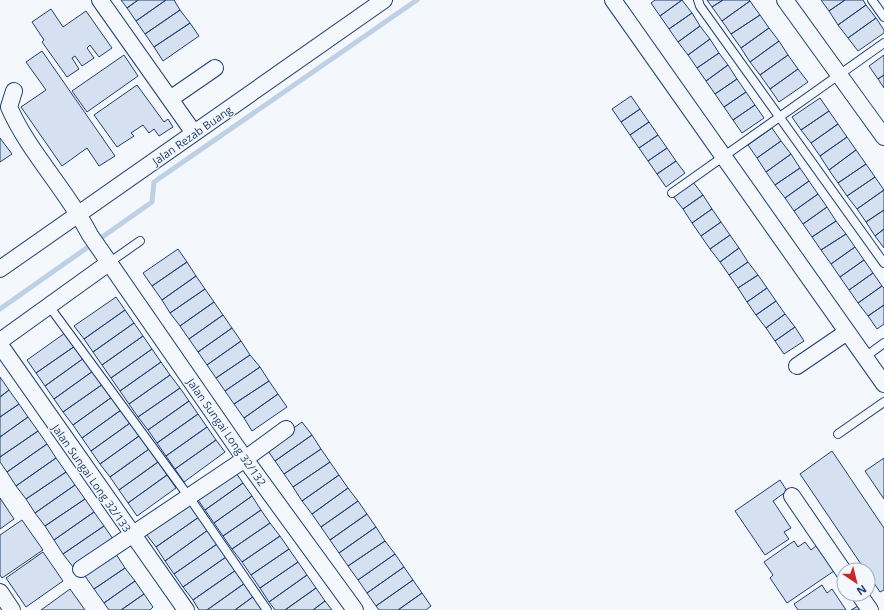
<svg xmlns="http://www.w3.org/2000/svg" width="884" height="610" viewBox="0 0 884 610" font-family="'Open Sans',sans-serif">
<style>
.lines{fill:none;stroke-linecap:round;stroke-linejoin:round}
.stream{stroke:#bed0e5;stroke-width:5}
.building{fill:#d5e0f0;stroke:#1d3f73}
.lane-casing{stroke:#1d3f73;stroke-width:10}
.street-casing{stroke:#1d3f73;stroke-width:18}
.lane{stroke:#f4f7fb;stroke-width:8}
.street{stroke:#f4f7fb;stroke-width:16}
.labels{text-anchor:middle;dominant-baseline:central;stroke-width:3;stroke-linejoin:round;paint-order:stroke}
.street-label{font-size:11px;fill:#1d3f73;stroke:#f4f7fb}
</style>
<rect width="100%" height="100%" fill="#f4f7fb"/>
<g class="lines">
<!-- stream -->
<path class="stream" d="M 0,309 L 152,202 L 154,182 L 417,0"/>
</g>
<!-- building -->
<path class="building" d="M 121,0 L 138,0 L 127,8 Z
M 138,0 L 166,0 L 136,21 L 127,8 Z
M 166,0 L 174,0 L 180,10 L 145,34 L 136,21 Z
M 655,0 L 682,0 L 660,16 L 651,3 Z
M 682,0 L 692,13 L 669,29 L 660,16 Z
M 707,0 L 723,0 L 712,7 Z
M 723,0 L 749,0 L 750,1 L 722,21 L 712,7 Z
M 821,0 L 845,0 L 829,11 Z
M 845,0 L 863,0 L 866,5 L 838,25 L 829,11 Z
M 750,1 L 760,15 L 731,34 L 722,21 Z
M 866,5 L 876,18 L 848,38 L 838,25 Z
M 51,9 L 63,27 L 86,11 L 112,48 L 99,57 L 90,45 L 87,48 L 94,58 L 82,66 L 75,56 L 72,58 L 79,69 L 67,77 L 42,42 L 44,40 L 32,22 Z
M 180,10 L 190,23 L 154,47 L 145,34 Z
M 692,13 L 700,26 L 678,42 L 669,29 Z
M 760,15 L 769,28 L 741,48 L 731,34 Z
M 876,18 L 884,30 L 884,33 L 858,51 L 848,38 Z
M 190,23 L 199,36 L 163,61 L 154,47 Z
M 700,26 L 710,39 L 688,55 L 678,42 Z
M 769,28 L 779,41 L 750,62 L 741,48 Z
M 710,39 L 719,53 L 697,68 L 688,55 Z
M 779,41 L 788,55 L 760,75 L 750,62 Z
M 42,51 L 115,156 L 99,166 L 87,148 L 62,166 L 21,107 L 46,90 L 26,62 Z
M 719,53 L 728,65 L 706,81 L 697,68 Z
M 124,55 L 138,76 L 87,112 L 72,91 Z
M 788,55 L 798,69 L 770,89 L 760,75 Z
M 884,55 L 884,75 L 878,79 L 869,66 Z
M 728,65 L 737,79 L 715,94 L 706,81 Z
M 798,69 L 808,82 L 779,102 L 770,89 Z
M 884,75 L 884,88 L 878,79 Z
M 737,79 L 746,92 L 724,107 L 715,94 Z
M 137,85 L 164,122 L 168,119 L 173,127 L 159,136 L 154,129 L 149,133 L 143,125 L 131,133 L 134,136 L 117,147 L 94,115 Z
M 746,92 L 755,105 L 733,120 L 724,107 Z
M 631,96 L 640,109 L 621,122 L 612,109 Z
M 820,98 L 829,111 L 801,130 L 792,117 Z
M 755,105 L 764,118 L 742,133 L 733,120 Z
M 640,109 L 649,122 L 630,135 L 621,122 Z
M 829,111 L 838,124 L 811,143 L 801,130 Z
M 649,122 L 658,135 L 639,148 L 630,135 Z
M 838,124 L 847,137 L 820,156 L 811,143 Z
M 772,128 L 781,141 L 757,158 L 748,145 Z
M 658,135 L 667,148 L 648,161 L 639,148 Z
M 847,137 L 856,150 L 829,170 L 820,156 Z
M 0,138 L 12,154 L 0,162 Z
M 781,141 L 791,154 L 766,172 L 757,158 Z
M 667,148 L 676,161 L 657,174 L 648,161 Z
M 856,150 L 866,164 L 838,183 L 829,170 Z
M 791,154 L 800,168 L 775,185 L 766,172 Z
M 676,161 L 685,173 L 666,187 L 657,174 Z
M 866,164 L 875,177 L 847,196 L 838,183 Z
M 800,168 L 809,181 L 785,198 L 775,185 Z
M 875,177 L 884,190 L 857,209 L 847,196 Z
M 809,181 L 818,194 L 794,211 L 785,198 Z
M 693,182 L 703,195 L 683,209 L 673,196 Z
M 884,190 L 884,210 L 866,222 L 857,209 Z
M 818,194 L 827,207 L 803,224 L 794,211 Z
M 703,195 L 712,209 L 692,223 L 683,209 Z
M 827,207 L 836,221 L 812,237 L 803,224 Z
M 712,209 L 721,222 L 701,236 L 692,223 Z
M 884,210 L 884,229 L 875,236 L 866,222 Z
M 836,221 L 846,234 L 821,250 L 812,237 Z
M 721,222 L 730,235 L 710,249 L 701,236 Z
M 884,229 L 884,248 L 875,236 Z
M 846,234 L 855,247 L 831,264 L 821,250 Z
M 730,235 L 739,248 L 720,262 L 710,249 Z
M 855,247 L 864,260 L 840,277 L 831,264 Z
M 739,248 L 748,262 L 729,275 L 720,262 Z
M 178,249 L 187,262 L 152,286 L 143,273 Z
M 864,260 L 873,273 L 849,290 L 840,277 Z
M 187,262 L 196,276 L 162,300 L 152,286 Z
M 748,262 L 758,275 L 738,288 L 729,275 Z
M 873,273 L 882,286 L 858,303 L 849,290 Z
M 758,275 L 767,288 L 747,302 L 738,288 Z
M 196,276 L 205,289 L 170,313 L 162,300 Z
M 882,286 L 884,288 L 884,305 L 868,316 L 858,303 Z
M 767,288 L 776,301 L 756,315 L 747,302 Z
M 205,289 L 214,302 L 180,326 L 170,313 Z
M 116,297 L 125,310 L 84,339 L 74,326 Z
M 776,301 L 785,314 L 766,328 L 756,315 Z
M 214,302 L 223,315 L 189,339 L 180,326 Z
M 884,305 L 884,324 L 877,329 L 868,316 Z
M 125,310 L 134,323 L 93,352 L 84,339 Z
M 785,314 L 795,327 L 775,341 L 766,328 Z
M 223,315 L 232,328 L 198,352 L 189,339 Z
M 134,323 L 143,336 L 102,365 L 93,352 Z
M 795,327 L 804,341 L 784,354 L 775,341 Z
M 232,328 L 241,341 L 207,365 L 198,352 Z
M 65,333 L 75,346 L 36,373 L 27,360 Z
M 143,336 L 152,349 L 111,378 L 102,365 Z
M 241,341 L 250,355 L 216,378 L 207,365 Z
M 75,346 L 84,358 L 45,386 L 36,373 Z
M 152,349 L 161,362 L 120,391 L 111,378 Z
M 250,355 L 260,367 L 225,391 L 216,378 Z
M 84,358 L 93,371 L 54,399 L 45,386 Z
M 161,362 L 170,375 L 129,404 L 120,391 Z
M 260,367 L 269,381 L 234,404 L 225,391 Z
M 93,371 L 103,384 L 63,412 L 54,399 Z
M 170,375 L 180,388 L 138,417 L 129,404 Z
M 0,377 L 9,390 L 0,397 Z
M 269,381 L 278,394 L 244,418 L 234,404 Z
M 103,384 L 112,397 L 73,425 L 63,412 Z
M 180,388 L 189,401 L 148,430 L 138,417 Z
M 9,390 L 19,404 L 0,417 L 0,397 Z
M 278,394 L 287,407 L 252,431 L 244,418 Z
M 112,397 L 121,410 L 82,438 L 73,425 Z
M 189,401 L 198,414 L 157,443 L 148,430 Z
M 19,404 L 28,417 L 0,437 L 0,417 Z
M 121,410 L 130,423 L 91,451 L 82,438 Z
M 198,414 L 207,427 L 166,456 L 157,443 Z
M 28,417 L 38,431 L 0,457 L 0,437 Z
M 302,422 L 312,435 L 275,461 L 266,448 Z
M 130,423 L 139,436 L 100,464 L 91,451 Z
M 207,427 L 216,440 L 175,469 L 166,456 Z
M 38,431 L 47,444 L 7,472 L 0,462 L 0,457 Z
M 312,435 L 321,449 L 284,474 L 275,461 Z
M 139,436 L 149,449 L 110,477 L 100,464 Z
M 216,440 L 225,452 L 184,482 L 175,469 Z
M 47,444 L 56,458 L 16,486 L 7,472 Z
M 149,449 L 158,462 L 119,490 L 110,477 Z
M 321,449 L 330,462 L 293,487 L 284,474 Z
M 832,451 L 884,528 L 884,590 L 880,592 L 868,574 L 868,570 L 865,570 L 800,474 Z
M 56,458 L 66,472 L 26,499 L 16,486 Z
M 884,458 L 884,499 L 865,471 Z
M 158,462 L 167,475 L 128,503 L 119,490 Z
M 330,462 L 339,475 L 302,501 L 293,487 Z
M 234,470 L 243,483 L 205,510 L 196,497 Z
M 66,472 L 75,485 L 35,513 L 26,499 Z
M 167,475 L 176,488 L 137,516 L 128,503 Z
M 339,475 L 348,488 L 312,514 L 302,501 Z
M 780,480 L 787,491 L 773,501 L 791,528 L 784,532 L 789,539 L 765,555 L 735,511 Z
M 243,483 L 252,496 L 214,523 L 205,510 Z
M 75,485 L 85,499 L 45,526 L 35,513 Z
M 348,488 L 358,501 L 321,527 L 312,514 Z
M 252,496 L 261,510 L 223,536 L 214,523 Z
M 0,498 L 14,519 L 0,529 Z
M 85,499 L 94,512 L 54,540 L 45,526 Z
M 358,501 L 367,514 L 330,540 L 321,527 Z
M 190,504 L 199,517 L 156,547 L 146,534 Z
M 261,510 L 270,523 L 232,549 L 223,536 Z
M 94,512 L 104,526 L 63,554 L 54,540 Z
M 367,514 L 376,527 L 339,553 L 330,540 Z
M 199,517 L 208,530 L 165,561 L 156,547 Z
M 22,520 L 43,550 L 2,578 L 0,575 L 0,535 Z
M 270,523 L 280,536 L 242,562 L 232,549 Z
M 104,526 L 113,539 L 73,567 L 63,554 Z
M 376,527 L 385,541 L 348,566 L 339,553 Z
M 208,530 L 217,544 L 174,574 L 165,561 Z
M 280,536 L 289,549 L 251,575 L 242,562 Z
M 385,541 L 395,554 L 358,580 L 348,566 Z
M 794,541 L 798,547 L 805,542 L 811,550 L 816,546 L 834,571 L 787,603 L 770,578 L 773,575 L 764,562 Z
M 217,544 L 226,557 L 183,587 L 174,574 Z
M 289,549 L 298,562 L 260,588 L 251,575 Z
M 43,552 L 63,581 L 26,607 L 6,578 Z
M 116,554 L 125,568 L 94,589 L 85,576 Z
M 395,554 L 404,567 L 367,593 L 358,580 Z
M 226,557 L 236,570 L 193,600 L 183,587 Z
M 298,562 L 307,575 L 269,602 L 260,588 Z
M 404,567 L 413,580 L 376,606 L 367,593 Z
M 125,568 L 135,581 L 104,603 L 94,589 Z
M 236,570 L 245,583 L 207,610 L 199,610 L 193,600 Z
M 307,575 L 316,588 L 285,610 L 275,610 L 269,602 Z
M 413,580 L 422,593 L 398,610 L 379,610 L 376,606 Z
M 135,581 L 144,594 L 121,610 L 109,610 L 104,603 Z
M 245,583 L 254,596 L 235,610 L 207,610 Z
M 822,585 L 827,593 L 832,589 L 846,610 L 798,610 L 794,604 Z
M 316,588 L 325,601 L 313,610 L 285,610 Z
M 70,589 L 85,610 L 41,610 Z
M 422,593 L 431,606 L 426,610 L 398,610 Z
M 144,594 L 153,607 L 150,610 L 121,610 Z
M 254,596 L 263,610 L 235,610 Z
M 325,601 L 332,610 L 313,610 Z
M 858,606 L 861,610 L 851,610 Z"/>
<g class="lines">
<!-- lane casing -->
<g class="lane-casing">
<path id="lane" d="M 698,0 L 700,6 L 884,263
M 872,0 L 884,17
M 672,193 L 884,43
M 110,262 L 140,241
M 49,306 L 189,497 L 267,610
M 865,357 L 884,343
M 838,434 L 884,402"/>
</g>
<!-- street casing -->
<g class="street-casing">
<path id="street" d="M 100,0 L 194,133
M 613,0 L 884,384
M 785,0 L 884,137
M 14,91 L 9,107 C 29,153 67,190 90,235 L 245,459 L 355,610
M 170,99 L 215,68
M 0,269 L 384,0
M 0,341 L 110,262
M 0,345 L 186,610
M 797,366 L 847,332
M 792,496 L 844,572
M 81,569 L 245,459 L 286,429
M 0,592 L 12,610
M 859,594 L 870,610"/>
</g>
<!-- lane -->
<use href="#lane" class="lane"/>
<!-- street -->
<use href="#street" class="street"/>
</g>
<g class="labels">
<!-- street labels -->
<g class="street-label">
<text transform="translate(192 135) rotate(-35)">Jalan Rezab Buang</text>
<text transform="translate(227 432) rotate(55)">Jalan Sungai Long 32/132</text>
<text transform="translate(92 478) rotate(55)">Jalan Sungai Long 32/133</text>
</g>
</g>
<!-- north arrow -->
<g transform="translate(856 582) rotate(145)"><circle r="19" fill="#f4f7fb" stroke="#9eadc5"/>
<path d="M0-3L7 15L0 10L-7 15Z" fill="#c62828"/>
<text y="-6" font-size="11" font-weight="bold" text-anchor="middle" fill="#1d3f73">N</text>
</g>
</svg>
